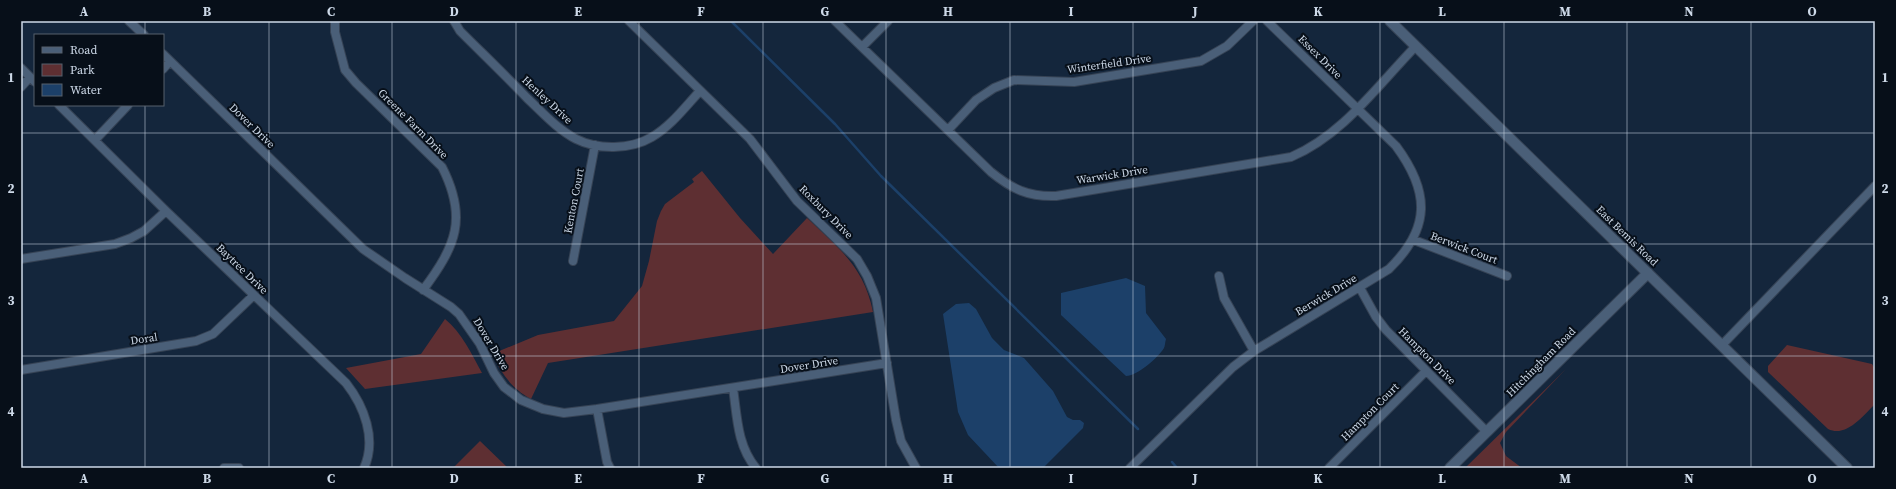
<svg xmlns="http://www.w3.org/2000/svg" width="1896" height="489" viewBox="0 0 1896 489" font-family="'Source Serif 4',serif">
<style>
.green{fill:#5e2f32}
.water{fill:#1c4069}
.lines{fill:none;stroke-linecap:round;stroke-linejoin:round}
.stream{stroke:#1c4069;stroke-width:2.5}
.minor-casing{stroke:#364355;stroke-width:10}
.tertiary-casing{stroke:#364355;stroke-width:12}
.minor{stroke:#4a5f78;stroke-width:8}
.tertiary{stroke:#4a5f78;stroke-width:10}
.grid{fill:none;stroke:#cdd9e8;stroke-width:1;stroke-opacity:0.55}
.labels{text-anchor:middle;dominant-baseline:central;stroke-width:4;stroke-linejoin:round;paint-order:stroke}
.street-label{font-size:11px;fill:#cdd9e8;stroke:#070f19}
.neatline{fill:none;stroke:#cdd9e8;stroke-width:1.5}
.grid-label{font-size:13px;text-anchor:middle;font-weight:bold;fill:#cdd9e8}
</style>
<rect width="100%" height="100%" fill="#14263c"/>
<!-- green -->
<path class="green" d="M 702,171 L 740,218 L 773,254 L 807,218 C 839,248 864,267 873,312 L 548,363 L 531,399 C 511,388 502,374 492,354 L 538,335 L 614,321 L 642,286 L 649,261 L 657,221 L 661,211 L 665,204 L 694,182 L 692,179 Z
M 445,319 C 462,333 471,353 482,373 L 365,389 L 346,368 L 421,354 Z
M 1787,345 L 1872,364 L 1875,369 L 1875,404 C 1863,416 1846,438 1828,429 L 1768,372 L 1768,366 Z
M 1566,369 L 1506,432 L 1500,443 L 1506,456 L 1522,468 L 1465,468 Z
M 480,441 L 508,468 L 453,468 Z"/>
<!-- water -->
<path class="water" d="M 1126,278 L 1145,286 L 1146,313 L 1166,339 C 1165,342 1165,346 1164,348 C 1158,358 1137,376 1126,376 L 1061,315 L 1061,293 Z
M 969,303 L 976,309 L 992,338 L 1004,350 L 1024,358 L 1053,391 L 1067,417 L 1073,420 L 1080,420 L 1084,423 L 1083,428 L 1043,468 L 999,468 L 968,435 L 958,412 L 943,314 L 956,304 Z"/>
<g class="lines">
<!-- stream -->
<path class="stream" d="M 731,21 L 835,124 L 881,176 L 1138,429
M 1172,462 L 1177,468"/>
<!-- minor casing -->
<g class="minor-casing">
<path id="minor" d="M 129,21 L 144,35
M 335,21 L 335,32 L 345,70 L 356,83 L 442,167 C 468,218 456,246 423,290
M 454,21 L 460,31 C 482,53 505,75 527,98 C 542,112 557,129 576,139 C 598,150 630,150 652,137 C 671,126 685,107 700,91
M 629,21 L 750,139 L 797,201 L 857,259 L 867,276 L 876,298 L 896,420 L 901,441 L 916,468
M 835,21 L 991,172 C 1012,189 1028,197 1056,196 L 1291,157 C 1343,135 1377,86 1416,46
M 862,47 L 888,21
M 163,54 L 363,249 L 405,278 L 451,307 L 459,314 L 480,344 L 494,373 L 504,387 L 521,400 L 543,409 L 564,413 L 597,409 L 887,363
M 21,68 L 35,82
M 163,69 L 170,61
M 21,87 L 30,77
M 59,105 L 166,211 L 346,383 C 364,406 377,439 364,468
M 948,130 L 976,100 L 994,88 L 1014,80 L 1074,82 L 1201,61 L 1227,46 L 1253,21
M 95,140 L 128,105
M 1414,240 L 1507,276
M 21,259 L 115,244 L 131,238 L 144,231 L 166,211
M 573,261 L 595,145
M 1219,276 L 1224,298 L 1254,351
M 1360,288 L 1376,317 L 1386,330 L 1487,432
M 1722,345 L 1875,186
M 21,370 L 196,341 L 213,334 L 254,295
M 733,388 C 737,415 737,446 756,468
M 597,409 L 607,462 L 610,468
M 224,468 L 239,468
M 1130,468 L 1233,367 L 1254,351 L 1389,269 C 1431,228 1430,192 1396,146 L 1267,21
M 1329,468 L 1426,371"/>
</g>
<!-- tertiary casing -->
<g class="tertiary-casing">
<path id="tertiary" d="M 1390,21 L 1847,468
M 1450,468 L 1648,273"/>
</g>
<!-- minor -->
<use href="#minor" class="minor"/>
<!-- tertiary -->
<use href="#tertiary" class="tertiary"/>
</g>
<!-- grid -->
<path class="grid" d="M 145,21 L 145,35M 269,21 L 269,468M 392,21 L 392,468M 516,21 L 516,468M 639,21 L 639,468M 763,21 L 763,468M 886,21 L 886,468M 1010,21 L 1010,468M 1133,21 L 1133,468M 1257,21 L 1257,468M 1380,21 L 1380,468M 1504,21 L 1504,468M 1627,21 L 1627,468M 1751,21 L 1751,468M 145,105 L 145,468M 21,133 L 1875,133M 21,244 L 1875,244M 21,356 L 1875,356"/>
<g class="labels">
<!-- street labels -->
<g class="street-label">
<text transform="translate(1320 57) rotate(45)">Essex Drive</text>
<text transform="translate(1109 64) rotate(-8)">Winterfield Drive</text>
<text transform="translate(547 100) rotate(43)">Henley Drive</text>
<text transform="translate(413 124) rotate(45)">Greene Farm Drive</text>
<text transform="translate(252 126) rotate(44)">Dover Drive</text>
<text transform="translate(1112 175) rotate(-9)">Warwick Drive</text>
<text transform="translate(574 201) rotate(-79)">Kenton Court</text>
<text transform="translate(826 212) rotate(45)">Roxbury Drive</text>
<text transform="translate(1627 236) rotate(44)">East Bemis Road</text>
<text transform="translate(1464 248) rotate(21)">Berwick Court</text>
<text transform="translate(242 269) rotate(44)">Baytree Drive</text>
<text transform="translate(1326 295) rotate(-31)">Berwick Drive</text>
<text transform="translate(144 339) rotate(-9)">Doral</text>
<text transform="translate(491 344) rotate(59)">Dover Drive</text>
<text transform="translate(1427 356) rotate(45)">Hampton Drive</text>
<text transform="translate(1541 362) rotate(-45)">Hitchingham Road</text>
<text transform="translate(809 365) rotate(-9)">Dover Drive</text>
<text transform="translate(1370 412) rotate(-45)">Hampton Court</text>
</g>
</g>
<!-- border -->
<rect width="1896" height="489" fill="none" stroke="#070f19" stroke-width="44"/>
<!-- legend -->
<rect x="34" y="34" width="130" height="72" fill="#070f19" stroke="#56606c"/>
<rect x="42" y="47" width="20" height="6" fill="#4a5f78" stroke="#56606c"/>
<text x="70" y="54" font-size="12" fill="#cdd9e8">Road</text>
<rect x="42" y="64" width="20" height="12" fill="#5e2f32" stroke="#56606c"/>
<text x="70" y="74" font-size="12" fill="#cdd9e8">Park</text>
<rect x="42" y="84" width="20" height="12" fill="#1c4069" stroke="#56606c"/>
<text x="70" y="94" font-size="12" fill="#cdd9e8">Water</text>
<rect x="22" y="22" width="1852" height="445" class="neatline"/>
<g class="grid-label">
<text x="84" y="16">A</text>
<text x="207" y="16">B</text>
<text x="331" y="16">C</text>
<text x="454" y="16">D</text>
<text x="578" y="16">E</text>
<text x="701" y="16">F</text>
<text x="825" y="16">G</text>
<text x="948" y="16">H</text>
<text x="1071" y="16">I</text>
<text x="1195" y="16">J</text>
<text x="1318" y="16">K</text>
<text x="1442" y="16">L</text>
<text x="1565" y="16">M</text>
<text x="1689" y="16">N</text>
<text x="1812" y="16">O</text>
<text x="11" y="82">1</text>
<text x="1885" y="82">1</text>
<text x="11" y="193">2</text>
<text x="1885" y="193">2</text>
<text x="11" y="305">3</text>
<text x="1885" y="305">3</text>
<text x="11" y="416">4</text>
<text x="1885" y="416">4</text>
<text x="84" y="483">A</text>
<text x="207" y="483">B</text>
<text x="331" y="483">C</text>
<text x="454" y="483">D</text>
<text x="578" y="483">E</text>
<text x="701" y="483">F</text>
<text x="825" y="483">G</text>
<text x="948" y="483">H</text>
<text x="1071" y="483">I</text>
<text x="1195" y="483">J</text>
<text x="1318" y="483">K</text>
<text x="1442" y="483">L</text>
<text x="1565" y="483">M</text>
<text x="1689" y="483">N</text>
<text x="1812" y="483">O</text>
</g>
</svg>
